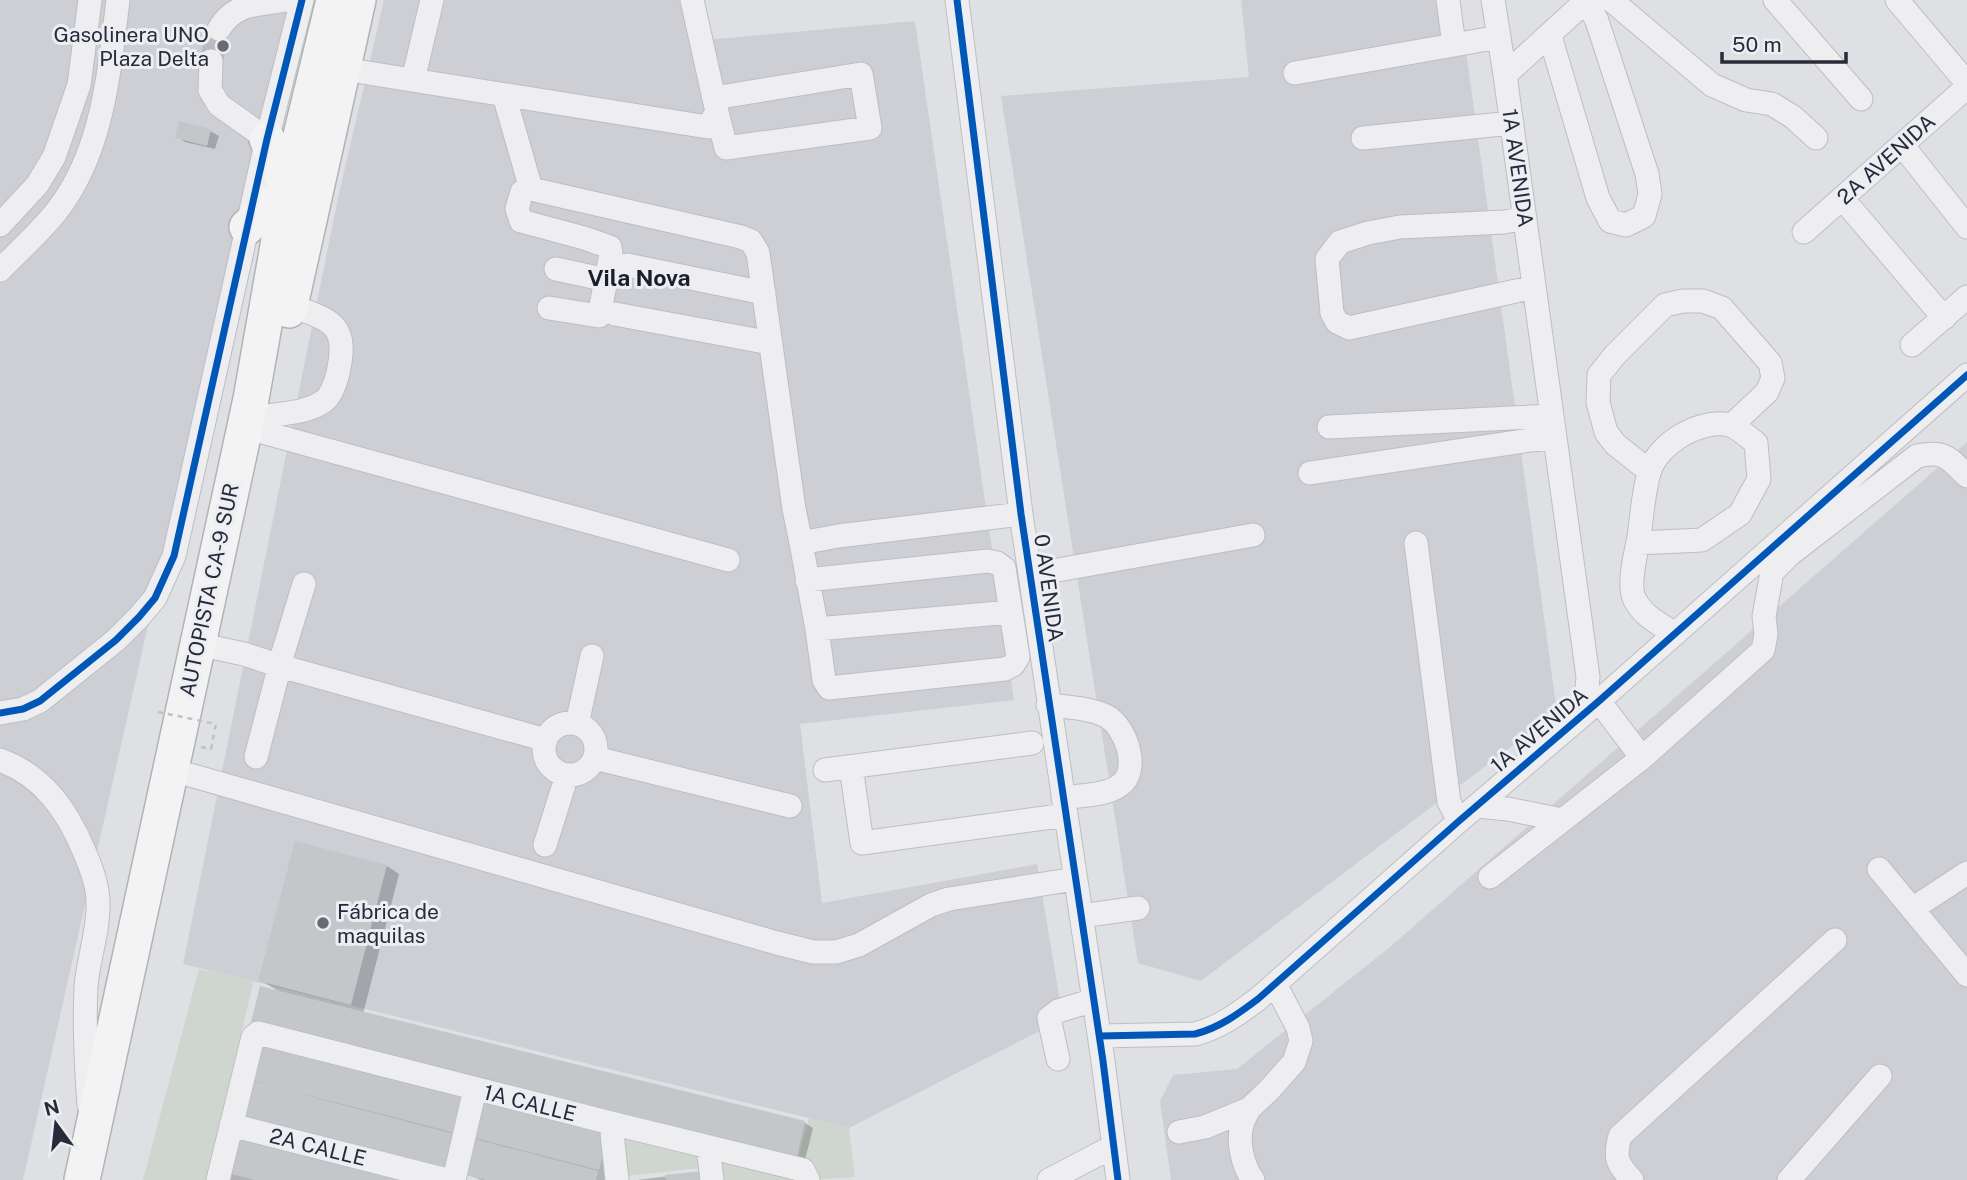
<svg xmlns="http://www.w3.org/2000/svg" width="1967" height="1180" viewBox="0 0 1967 1180" font-family="'Public Sans',sans-serif">
<style>
.built{fill:#cdcfd5}
.green{fill:#ced6cf}
.shadow{fill:#0003}
.building{fill:#c4c7ca}
.lines{fill:none;stroke-linecap:round;stroke-linejoin:round}
.minor-tunnel{stroke:#babcc1;stroke-width:23;stroke-dasharray:23 11;stroke-linecap:butt}
.minor-casing{stroke:#bdbec1;stroke-width:25}
.highway-casing{stroke:#b1b3b8;stroke-width:38}
.path{stroke:#c0c1c5;stroke-width:2.5;stroke-dasharray:5 5;stroke-linecap:butt}
.minor{stroke:#eeeef0;stroke-width:23}
.highway{stroke:#f3f3f4;stroke-width:35}
.path-bridge{stroke:#c0c1c5;stroke-width:2.5;stroke-dasharray:5 5;stroke-linecap:butt}
.cycleway-casing{stroke:#eceef3;stroke-width:11}
.cycleway{stroke:#0057b8;stroke-width:7}
.poi-dot{fill:#686b74;stroke:#eceef3;stroke-width:2.5}
.labels{text-anchor:middle;dominant-baseline:central;stroke-width:6;stroke-linejoin:round;paint-order:stroke}
.poi-label{font-size:21px;fill:#282c39;stroke:#eceef3;text-anchor:end}
.street-label{font-size:21px;fill:#282c39;stroke:#eceef3}
.neighbourhood-label{font-size:23px;font-weight:bold;fill:#1a1e2a;stroke:#eceef3}
</style>
<rect width="100%" height="100%" fill="#dfe0e3"/>
<!-- built -->
<path class="built" d="M 0,0 L 289,0 L 23,1180 L 0,1180 Z
M 384,0 L 684,0 L 695,41 L 915,21 L 1014,700 L 800,724 L 822,903 L 1037,864 L 1063,1019 L 849,1128 L 183,964 L 338,198 Z
M 1241,0 L 1459,0 L 1557,712 L 1201,981 L 1138,963 L 1001,96 L 1249,77 Z
M 1967,442 L 1967,1180 L 1171,1180 L 1160,1101 L 1173,1075 L 1237,1069 L 1390,947 Z"/>
<!-- green -->
<path class="green" d="M 199,969 L 254,980 L 206,1180 L 143,1180 Z
M 809,1118 L 849,1128 L 855,1177 L 813,1180 L 798,1159 Z
M 620,1135 L 697,1155 L 701,1168 L 626,1176 Z
M 719,1157 L 799,1180 L 722,1180 Z"/>
<!-- shadow -->
<path class="shadow" d="M 210,131 L 219,136 L 215,149 L 185,142 L 177,137 Z
M 387,866 L 399,874 L 363,1014 L 805,1123 L 813,1128 L 805,1160 L 261,1026 L 280,992 L 260,980 Z
M 262,1047 L 467,1100 L 457,1174 L 243,1116 Z
M 482,1103 L 615,1141 L 605,1180 L 481,1180 L 463,1173 Z
M 239,1140 L 393,1180 L 228,1180 Z
M 702,1172 L 710,1180 L 637,1180 Z"/>
<!-- building -->
<path class="building" d="M 179,121 L 211,129 L 207,146 L 175,138 Z
M 295,841 L 387,865 L 351,1005 L 258,981 Z
M 260,986 L 805,1121 L 797,1157 L 251,1022 Z
M 260,1044 L 468,1098 L 459,1134 L 347,1105 L 282,1089 L 458,1135 L 449,1171 L 241,1117 L 251,1081 L 267,1084 L 251,1080 Z
M 481,1101 L 608,1134 L 599,1170 L 471,1137 Z
M 238,1138 L 398,1179 L 397,1180 L 254,1180 L 228,1173 Z
M 471,1138 L 598,1171 L 596,1180 L 486,1180 L 461,1174 Z
M 702,1171 L 703,1180 L 666,1180 L 665,1175 Z"/>
<g class="lines">
<!-- minor-tunnel -->
<path class="minor-tunnel" d="M 211,61 L 219,29"/>
<!-- minor casing -->
<g class="minor-casing">
<path id="minor" d="M 957,0 L 1021,514 L 1103,1061 L 1118,1180
M 1448,0 L 1454,45
M 1493,0 L 1505,75 L 1588,677 L 1585,712
M 1611,0 L 1712,85 L 1746,100 L 1772,104 L 1793,117 L 1816,138
M 1775,0 L 1861,99
M 1897,0 L 1967,83
M 219,29 C 235,2 258,5 287,0
M 1550,36 L 1598,198 L 1610,221 L 1626,225 L 1644,216 L 1650,194 L 1647,174 L 1597,21 L 1587,1
M 211,61 L 210,90 L 219,105 L 267,139
M 343,69 L 708,127 L 717,112 L 692,0
M 1295,73 L 1499,37
M 1505,75 L 1587,0
M 413,80 L 432,0
M 504,95 L 531,189
M 714,98 L 861,74 L 870,128 L 726,148 L 717,112
M 1363,138 L 1512,123
M 1902,145 L 1967,227
M 1842,198 L 1944,318
M 1525,218 L 1504,222 L 1400,227 L 1368,233 L 1340,242 L 1327,259 L 1332,313 L 1337,322 L 1349,328 L 1534,287
M 0,225 L 37,185 L 54,157 L 79,85 L 90,0
M 1804,232 L 1967,87
M 627,265 L 764,293
M 556,269 L 607,280
M 0,270 C 19,251 39,233 56,212 C 103,153 109,72 118,0
M 549,308 L 599,316 L 611,254 L 610,247 L 584,238 L 521,221 L 517,209 L 522,192 L 531,189 L 741,237 L 751,241 L 758,253 L 794,509 L 801,543 L 838,536 L 1021,514
M 615,314 L 771,343
M 1912,345 L 1967,297
M 266,416 C 285,413 307,413 324,401 C 331,396 336,381 338,373 C 349,323 331,321 290,305
M 1329,427 L 1552,416
M 262,432 L 728,560
M 1649,471 L 1615,444 L 1606,432 L 1598,402 L 1599,375 L 1615,355 L 1665,305 L 1683,301 L 1703,301 L 1722,308 L 1770,363 L 1773,378 L 1767,392 L 1732,425
M 1310,473 L 1530,440 L 1555,438
M 801,543 L 817,629 L 824,680 L 829,688 L 1005,669 L 1013,665 L 1018,657 L 1004,568 L 997,563 L 988,561 L 807,580
M 1416,543 L 1449,802 L 1459,821
M 1638,543 L 1702,540 L 1740,514 L 1759,479 L 1756,443 C 1749,438 1739,428 1730,425 C 1700,418 1657,444 1649,473 C 1643,494 1642,516 1639,537 C 1636,553 1627,586 1635,600 C 1644,617 1660,624 1675,634
M 1030,575 L 1253,535
M 817,629 L 1011,612
M 216,648 L 244,654 L 280,666 L 546,740
M 1048,705 C 1067,707 1090,708 1106,716 C 1126,726 1141,771 1120,785 C 1106,796 1080,795 1063,798
M 0,713 L 23,709 L 40,701 L 116,640 L 139,617 L 155,598 L 174,556 L 267,139 L 302,0
M544 749a26 26 0 1 1 52 0a26 26 0 1 1-52 0Z
M 577,724 L 592,656
M 256,757 L 283,653 L 304,584
M 595,758 L 790,806
M 1642,758 L 1763,650 L 1766,634 L 1764,616 L 1772,572 L 1789,555 L 1917,456 C 1946,450 1948,458 1967,476
M 0,760 C 43,776 67,810 84,851 C 91,867 98,885 98,902 C 99,931 88,959 86,987 C 84,1027 86,1065 89,1105
M 851,767 L 862,843 L 1066,815
M 825,770 L 1032,743
M 190,775 L 777,943 L 813,952 L 836,952 L 859,945 L 931,905 L 949,899 L 1075,879
M 1477,806 L 1508,809 L 1562,820
M 545,845 L 567,775
M 1879,869 L 1967,975
M 1490,877 L 1642,758 L 1599,701
M 1912,909 L 1967,873
M 1081,916 L 1138,908
M 1100,1036 L 1195,1034 C 1219,1028 1238,1014 1258,999 L 1459,821 L 1599,701 L 1967,375
M 1058,1059 L 1049,1018 L 1058,1011 L 1094,1000
M 1249,1109 C 1247,1114 1243,1119 1242,1125 C 1237,1142 1243,1166 1253,1180
M 611,1123 L 617,1180
M 231,1125 L 447,1180
M 1179,1132 L 1205,1127 L 1249,1109 L 1269,1090 L 1294,1062 L 1301,1041 L 1298,1028 L 1275,984
M 708,1147 L 712,1180
M 218,1180 L 253,1037 L 258,1033 L 611,1123 L 803,1170 L 808,1180
M 454,1180 L 475,1089
M 1049,1180 L 1114,1146
M 1632,1180 C 1617,1164 1614,1158 1620,1136 L 1835,940
M 1789,1180 L 1880,1076"/>
</g>
<!-- highway casing -->
<g class="highway-casing">
<path id="highway" d="M 267,139 L 288,189
M 247,227 L 288,189
M 289,310 L 358,0
M 82,1180 L 251,399 L 288,189 L 334,0"/>
</g>
<!-- path -->
<path class="path" d="M 201,747 L 211,749 L 216,724"/>
<!-- minor -->
<use href="#minor" class="minor"/>
<!-- highway -->
<use href="#highway" class="highway"/>
<!-- path-bridge -->
<path class="path-bridge" d="M 158,712 L 216,724"/>
<!-- cycleway casing -->
<g class="cycleway-casing">
<path id="cycleway" d="M 957,0 L 1021,514 L 1103,1061 L 1118,1180
M 0,713 L 23,709 L 40,701 L 116,640 L 139,617 L 155,598 L 174,556 L 267,139 L 302,0
M 1100,1036 L 1195,1034 C 1219,1028 1238,1014 1258,999 L 1459,821 L 1599,701 L 1967,375"/>
</g>
<!-- cycleway -->
<use href="#cycleway" class="cycleway"/>
</g>
<!-- markers -->
<g class="poi-dot">
<circle cx="223" cy="46" r="7"/>
<circle cx="323" cy="923" r="7"/>
</g>
<g class="labels">
<!-- poi labels -->
<g class="poi-label">
<text x="209" y="34">Gasolinera UNO<tspan x="209" dy="24">Plaza Delta</tspan></text>
<text x="337" y="911" text-anchor="start">Fábrica de<tspan x="337" dy="24">maquilas</tspan></text>
</g>
<!-- street labels -->
<g class="street-label">
<text transform="translate(1886 159) rotate(-42)">2A AVENIDA</text>
<text transform="translate(1518 168) rotate(82)">1A AVENIDA</text>
<text transform="translate(1049 588) rotate(82)">0 AVENIDA</text>
<text transform="translate(209 590) rotate(-78)">AUTOPISTA CA-9 SUR</text>
<text transform="translate(1539 730) rotate(-40)">1A AVENIDA</text>
<text transform="translate(530 1103) rotate(14)">1A CALLE</text>
<text transform="translate(318 1147) rotate(14)">2A CALLE</text>
</g>
<!-- neighbourhood labels -->
<g class="neighbourhood-label">
<text x="639" y="277">Vila Nova</text>
</g>
</g>
<!-- north arrow -->
<g transform="translate(56 1124) rotate(345)" stroke="#eceef3" stroke-width="5" paint-order="stroke">
<path d="M0-5L12 26L0 18L-12 26Z" fill="#282c39"/>
<text y="-10" font-size="19" font-weight="bold" text-anchor="middle" fill="#282c39">N</text>
</g>
<!-- scale -->
<path d="M1722 52v10h124v-10" fill="none" stroke="#282c39" stroke-width="3.5"/>
<text x="1732" y="52" font-size="21" fill="#282c39" stroke="#eceef3" stroke-width="5" paint-order="stroke">50 m</text>
</svg>
